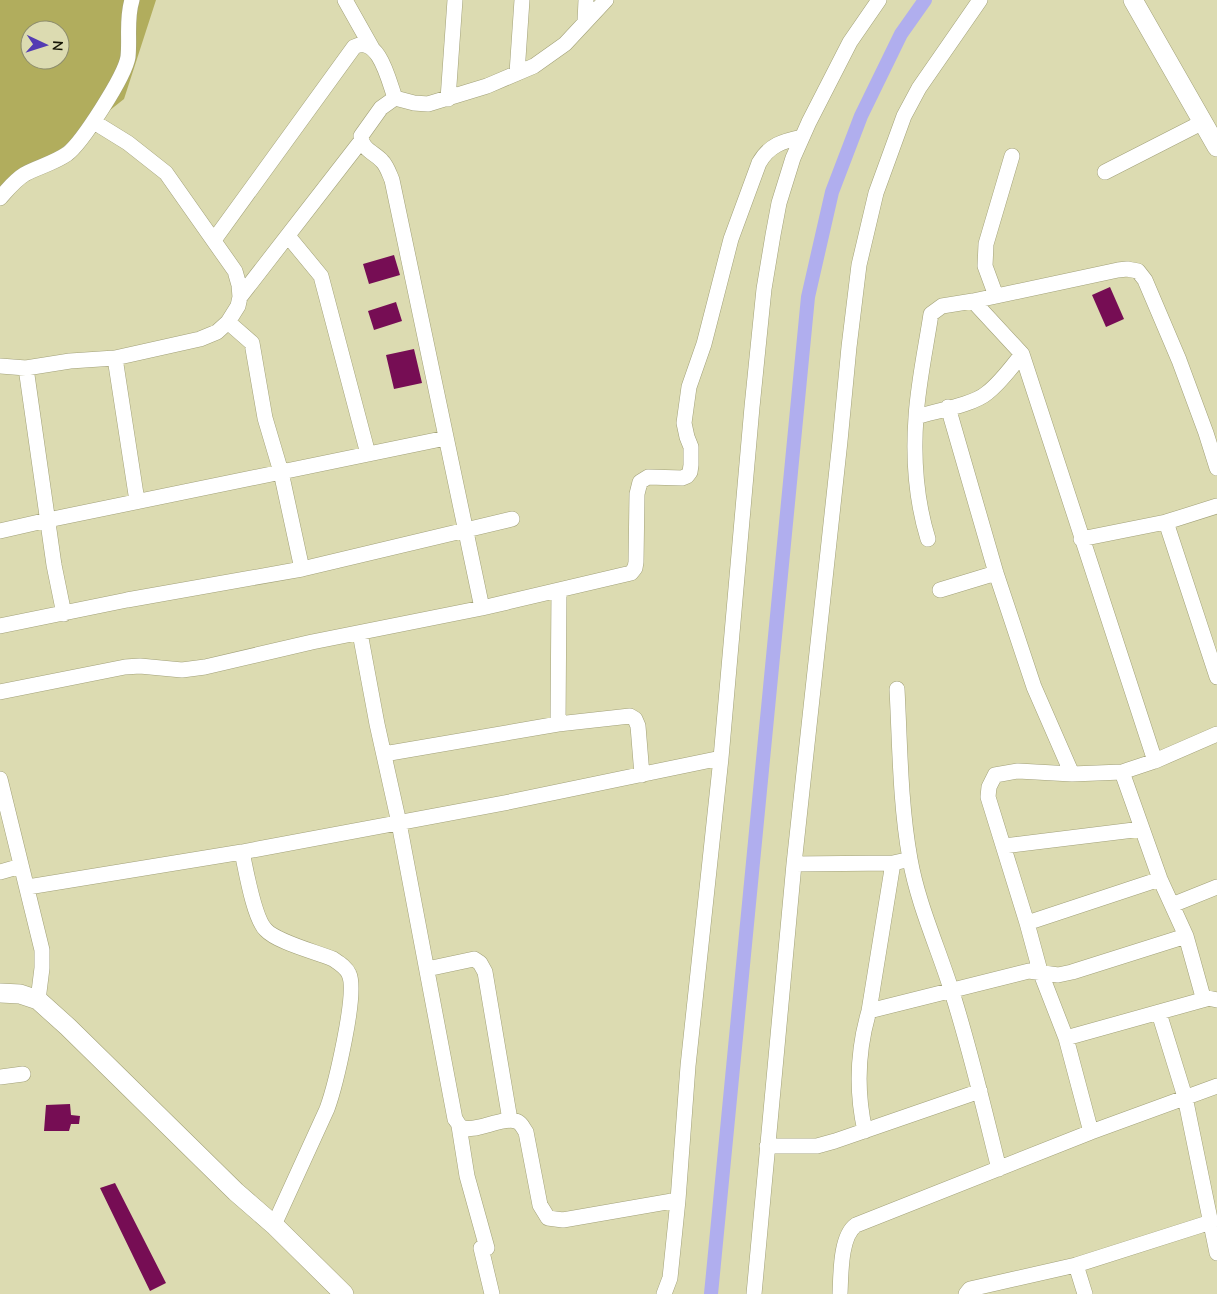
<svg xmlns="http://www.w3.org/2000/svg" width="1217" height="1294" viewBox="0 0 1217 1294" font-family="'Nunito Sans',sans-serif">
<style>
.green{fill:#b1ad5d;fill-rule:evenodd}
.lines{fill:none;stroke-linecap:round;stroke-linejoin:round}
.canal{stroke:#b0aeee;stroke-width:14}
.building{fill:#760d54}
.minor-casing{stroke:#a2a179;stroke-width:16}
.major-casing{stroke:#a2a179;stroke-width:20}
.minor{stroke:#fff;stroke-width:15}
.major{stroke:#fff;stroke-width:19}
</style>
<rect width="100%" height="100%" fill="#dcdbb1"/>
<!-- green -->
<path class="green" d="M 0,0 L 156,0 L 124,99 L 0,197 ZM 30,30 L 60,30 L 60,60 L 30,60 Z"/>
<g class="lines">
<!-- canal -->
<path class="canal" d="M 711,1294 L 808,297 L 832,192 L 861,116 L 901,34 L 925,0"/>
</g>
<!-- building -->
<path class="building" d="M 394,255 L 400,275 L 369,284 L 363,264 Z
M 1110,287 L 1124,319 L 1106,327 L 1092,295 Z
M 396,302 L 402,321 L 374,330 L 368,311 Z
M 414,349 L 422,383 L 394,389 L 386,355 Z
M 70,1104 L 71,1115 L 80,1116 L 79,1124 L 71,1124 L 69,1131 L 44,1131 L 46,1105 Z
M 115,1183 L 166,1283 L 150,1291 L 100,1188 Z"/>
<g class="lines">
<!-- minor casing -->
<g class="minor-casing">
<path id="minor" d="M 345,0 L 372,48
M 585,22 L 586,0
M 517,73 L 522,0
M 448,99 L 455,0
M 1105,172 L 1203,122
M 0,198 C 8,189 15,180 25,174 C 38,167 54,163 67,154 C 82,143 125,76 128,57 C 130,38 126,19 132,0
M 288,236 L 321,276 L 368,454
M 214,240 L 354,47 C 379,34 389,82 395,98
M 996,296 L 985,266 L 986,244 L 1012,156
M 240,297 L 361,141
M 973,301 L 1022,354 L 1155,761
M 228,322 L 252,343 L 265,418 L 281,472 L 302,569
M 115,358 L 137,501
M 0,366 L 26,368 L 70,361 L 115,358 L 200,339 L 217,332 L 228,322 L 238,306 L 240,297 L 239,285 L 235,271 L 166,173 L 128,143 L 94,122
M 26,368 L 54,565 L 64,614
M 948,407 L 996,573 L 1034,687 L 1072,774
M 916,417 C 935,411 973,405 987,393 C 1001,382 1011,368 1022,354
M 1166,522 L 1217,677
M 0,531 L 48,520 L 446,438
M 928,539 C 916,500 913,458 916,417 C 918,384 926,347 931,314 L 942,306 L 973,301 L 1118,270 L 1127,269 L 1138,271 L 1145,280 L 1179,360 L 1206,433 L 1217,468
M 1081,539 L 1166,522 L 1217,506
M 940,590 L 996,573
M 482,608 L 392,180 C 389,173 387,166 382,161 C 375,153 361,149 361,136 L 381,108 L 395,98 L 414,103 L 428,104 L 487,86 L 534,66 L 565,44 L 606,0
M 0,626 L 127,600 L 302,569 L 512,519
M 360,633 L 377,724 L 399,823 L 455,1119 C 457,1121 458,1124 460,1126 C 472,1136 504,1114 518,1122 C 522,1124 523,1128 526,1132 L 540,1205 L 548,1218 L 563,1220 L 678,1200
M 897,689 C 900,746 900,803 910,859 C 918,904 937,945 951,989 C 970,1048 984,1109 999,1169
M 0,692 L 125,667 L 140,666 L 182,670 L 205,667 L 312,642 L 482,608 L 631,573 L 635,568 L 636,562 L 637,494 L 640,482 L 648,477 L 682,478 L 687,476 L 690,472 L 691,465 L 691,447 L 687,437 L 684,423 L 689,387 L 704,344 L 731,239 L 759,163 C 769,145 783,141 802,137
M 558,724 L 559,590
M 384,754 L 558,724 L 630,716 L 635,719 L 638,726 L 642,775
M 0,779 L 42,950 L 42,968 L 38,1000
M 1004,846 L 1142,829
M 242,852 C 246,870 254,919 266,930 C 277,942 316,952 333,959 C 339,963 346,967 349,974 C 358,993 335,1087 327,1109 L 274,1225
M 794,864 L 893,863 L 902,861
M 0,872 L 21,866
M 28,887 L 242,852 L 509,802 L 721,758
M 1172,905 L 1217,887
M 1027,923 L 1160,879
M 1186,936 L 1203,997 L 1217,1000
M 427,969 L 474,959 L 480,963 L 485,972 L 510,1120
M 869,1011 L 1029,971 L 1058,975 L 1072,972 L 1186,936 L 1160,879 L 1122,772
M 1159,1013 L 1185,1097 L 1217,1253
M 1066,1038 L 1206,999
M 0,1077 L 23,1074
M 459,1126 L 467,1176 L 487,1248
M 865,1131 C 856,1091 857,1052 869,1011 L 893,863
M 1091,1132 L 1066,1038 L 1040,971 L 1027,923 L 988,797 L 989,787 L 995,775 L 1018,771 L 1072,774 L 1122,772 L 1155,761 L 1217,734
M 767,1146 L 817,1146 L 835,1141 L 980,1091
M 481,1248 L 492,1294
M 1076,1265 L 1085,1294
M 664,1294 L 670,1278 L 678,1200 L 688,1066 L 721,758 L 752,407 L 764,289 L 773,235 L 779,203 L 793,158 L 809,122 L 850,42 L 879,0
M 754,1294 L 794,864 L 840,441 L 849,347 L 859,265 L 876,193 L 904,116 L 919,88 L 980,0
M 840,1294 C 841,1275 840,1236 856,1225 L 1091,1132 L 1217,1086
M 966,1294 L 970,1289 L 1076,1265 L 1211,1222"/>
</g>
<!-- major casing -->
<g class="major-casing">
<path id="major" d="M 1133,0 L 1217,147
M 0,993 L 20,994 L 38,1000 L 68,1027 L 236,1192 L 274,1225 L 344,1294"/>
</g>
<!-- minor -->
<use href="#minor" class="minor"/>
<!-- major -->
<use href="#major" class="major"/>
</g>
<!-- north arrow -->
<g transform="translate(45 45) rotate(94)"><circle r="24" fill="#dcdbb1" stroke="#8d8c6d"/>
<path d="M0-4L9 19L0 12L-9 19Z" fill="#533cb3"/>
<text y="-8" font-size="14" font-weight="bold" text-anchor="middle" fill="#161506">N</text>
</g>
</svg>
